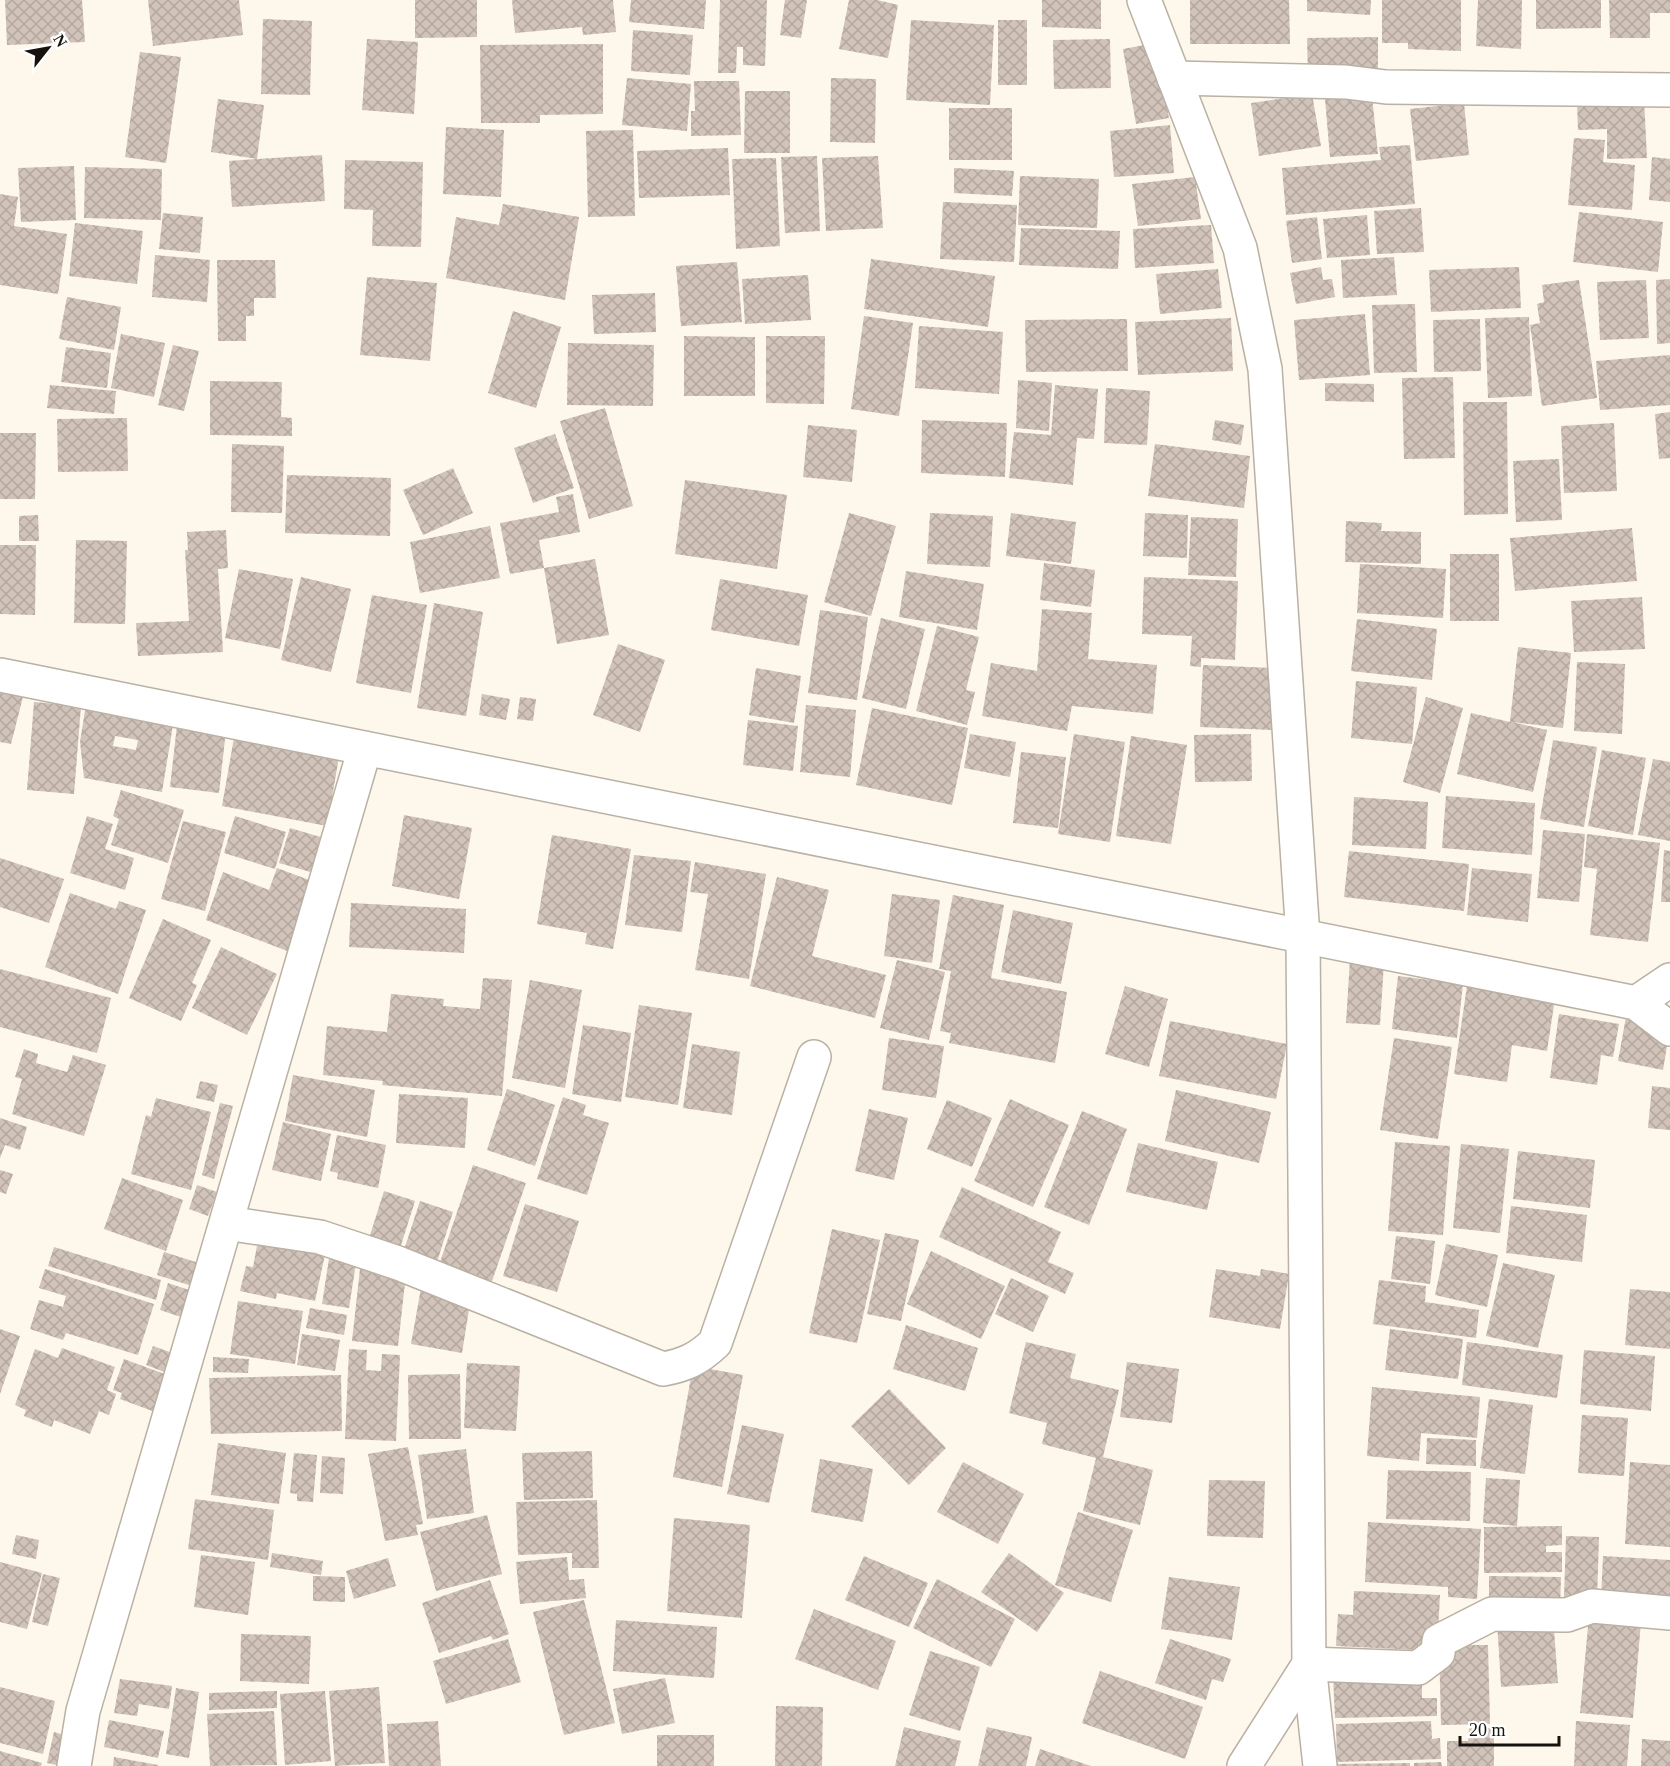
<svg xmlns="http://www.w3.org/2000/svg" width="1670" height="1766" viewBox="0 0 1670 1766" font-family="'Times New Roman',serif">
<style>
.building{fill:url(#building-cross-hatch);fill-rule:evenodd}
.lines{fill:none;stroke-linecap:round;stroke-linejoin:round}
.street-casing{stroke:#b9b1a3;stroke-width:36}
.secondary-casing{stroke:#b9b1a3;stroke-width:36}
.street{stroke:#fff;stroke-width:33}
.secondary{stroke:#fff;stroke-width:33}
</style>
<defs>
<pattern id="building-cross-hatch" width="8" height="8" patternUnits="userSpaceOnUse" patternTransform="scale(1.5)"><rect width="8" height="8" fill="#d1c3b9"/><path d="M0 0l8 8M0 8l8-8" fill="none" stroke="#b3a79e"/></pattern>
</defs>
<rect width="100%" height="100%" fill="#fef8ec"/>
<!-- building -->
<path class="building" d="M 5,0 L 82,0 L 85,42 L 7,45 Z
M 148,0 L 239,0 L 243,35 L 153,46 Z
M 415,0 L 477,0 L 477,37 L 415,38 Z
M 512,0 L 613,0 L 616,32 L 583,35 L 582,27 L 515,33 Z
M 631,0 L 706,0 L 704,29 L 629,22 Z
M 720,0 L 767,0 L 765,66 L 743,65 L 743,47 L 737,47 L 736,73 L 718,73 Z
M 785,0 L 807,0 L 801,38 L 780,35 Z
M 849,0 L 877,0 L 898,5 L 888,58 L 839,49 Z
M 1042,0 L 1101,0 L 1101,29 L 1042,27 Z
M 1190,0 L 1289,0 L 1290,44 L 1190,44 Z
M 1307,0 L 1371,0 L 1370,15 L 1307,11 Z
M 1382,0 L 1461,0 L 1461,51 L 1408,49 L 1408,43 L 1382,43 Z
M 1478,0 L 1522,0 L 1521,49 L 1476,46 Z
M 1536,0 L 1601,0 L 1601,28 L 1536,29 Z
M 1609,0 L 1670,0 L 1670,13 L 1650,13 L 1650,38 L 1610,38 Z
M 263,19 L 312,21 L 310,95 L 261,94 Z
M 911,20 L 994,25 L 990,105 L 906,100 Z
M 998,20 L 1027,20 L 1027,85 L 998,85 Z
M 633,30 L 693,35 L 690,75 L 631,71 Z
M 1378,37 L 1378,76 L 1308,77 L 1307,38 Z
M 367,39 L 418,42 L 414,114 L 362,110 Z
M 1110,39 L 1111,88 L 1054,89 L 1053,40 Z
M 1155,43 L 1169,118 L 1136,124 L 1123,49 Z
M 603,44 L 603,114 L 540,115 L 540,123 L 481,123 L 480,45 Z
M 140,52 L 181,57 L 166,163 L 125,157 Z
M 627,78 L 691,84 L 687,131 L 622,125 Z
M 831,78 L 876,79 L 875,143 L 830,142 Z
M 694,81 L 739,81 L 741,135 L 691,136 L 691,111 L 695,111 Z
M 745,91 L 790,91 L 790,153 L 744,153 Z
M 1312,94 L 1321,146 L 1259,156 L 1251,103 Z
M 1372,96 L 1378,154 L 1330,157 L 1325,99 Z
M 218,99 L 264,105 L 257,159 L 322,155 L 325,201 L 232,207 L 229,161 L 257,159 L 211,152 Z
M 1644,99 L 1647,158 L 1607,159 L 1607,129 L 1578,130 L 1577,101 Z
M 1464,103 L 1469,155 L 1416,161 L 1410,109 Z
M 949,108 L 1012,108 L 1012,160 L 949,160 Z
M 1170,125 L 1174,173 L 1114,177 L 1110,131 Z
M 446,127 L 504,130 L 501,197 L 443,194 Z
M 633,130 L 635,216 L 588,217 L 586,131 Z
M 1574,138 L 1605,140 L 1603,162 L 1635,165 L 1632,210 L 1568,205 Z
M 1410,145 L 1415,204 L 1286,215 L 1282,168 L 1381,160 L 1379,147 Z
M 728,148 L 730,195 L 639,198 L 637,151 Z
M 817,156 L 820,231 L 785,233 L 781,157 Z
M 878,156 L 883,228 L 826,231 L 822,158 Z
M 1652,157 L 1670,159 L 1670,202 L 1649,200 Z
M 776,158 L 780,246 L 736,249 L 732,159 Z
M 345,160 L 423,162 L 421,247 L 372,246 L 373,210 L 344,209 Z
M 74,166 L 76,220 L 21,222 L 18,168 Z
M 85,167 L 162,169 L 161,220 L 84,218 Z
M 954,168 L 1014,171 L 1012,196 L 954,193 Z
M 1020,176 L 1099,179 L 1097,228 L 1018,225 Z
M 1195,177 L 1201,219 L 1138,226 L 1132,184 Z
M 0,194 L 18,197 L 14,226 L 67,234 L 58,294 L 0,285 Z
M 943,202 L 1017,205 L 1014,262 L 940,259 Z
M 503,204 L 579,217 L 565,300 L 446,278 L 456,217 L 499,225 Z
M 1421,208 L 1424,252 L 1377,254 L 1374,211 Z
M 1579,212 L 1663,222 L 1658,272 L 1573,262 Z
M 163,213 L 203,217 L 200,253 L 159,249 Z
M 1367,215 L 1370,255 L 1327,258 L 1323,219 Z
M 1317,217 L 1322,259 L 1292,263 L 1286,221 Z
M 75,223 L 143,231 L 137,284 L 69,276 Z
M 1211,225 L 1214,263 L 1135,268 L 1133,229 Z
M 1021,228 L 1120,231 L 1118,269 L 1019,265 Z
M 155,255 L 210,260 L 207,302 L 152,297 Z
M 1394,257 L 1397,295 L 1343,298 L 1341,260 Z
M 871,259 L 995,276 L 988,327 L 864,309 Z
M 217,260 L 275,260 L 276,298 L 254,298 L 254,316 L 246,316 L 246,341 L 218,341 Z
M 737,262 L 742,322 L 681,326 L 676,266 Z
M 1321,267 L 1323,280 L 1332,279 L 1335,297 L 1296,304 L 1290,273 Z
M 1519,267 L 1521,308 L 1431,312 L 1429,270 Z
M 1218,269 L 1222,308 L 1160,314 L 1156,274 Z
M 808,275 L 811,320 L 745,324 L 742,279 Z
M 367,277 L 437,283 L 430,361 L 360,355 Z
M 1670,279 L 1670,343 L 1657,344 L 1656,280 Z
M 1579,280 L 1597,398 L 1542,406 L 1530,325 L 1540,323 L 1537,304 L 1544,302 L 1542,285 Z
M 1646,280 L 1649,338 L 1600,340 L 1597,282 Z
M 655,293 L 656,332 L 594,334 L 592,295 Z
M 67,297 L 121,307 L 114,350 L 59,339 Z
M 1415,304 L 1417,372 L 1374,373 L 1372,305 Z
M 513,311 L 561,327 L 536,408 L 488,393 Z
M 1365,314 L 1370,375 L 1299,380 L 1294,320 Z
M 864,316 L 913,323 L 899,416 L 851,409 Z
M 1529,317 L 1532,396 L 1488,398 L 1485,318 Z
M 1231,318 L 1233,371 L 1138,375 L 1135,322 Z
M 1127,319 L 1128,371 L 1026,372 L 1025,320 Z
M 1480,319 L 1481,371 L 1434,372 L 1433,320 Z
M 919,326 L 1003,332 L 999,394 L 915,388 Z
M 121,334 L 165,343 L 154,397 L 111,388 Z
M 684,336 L 755,337 L 755,396 L 684,396 Z
M 766,336 L 825,336 L 824,404 L 766,403 Z
M 568,343 L 654,345 L 653,406 L 567,405 Z
M 173,345 L 199,351 L 184,411 L 158,405 Z
M 66,347 L 111,353 L 107,388 L 61,382 Z
M 1670,355 L 1670,405 L 1600,410 L 1596,361 Z
M 1453,377 L 1455,458 L 1404,459 L 1402,378 Z
M 1018,380 L 1052,383 L 1049,431 L 1016,428 Z
M 210,381 L 282,382 L 281,417 L 292,418 L 292,436 L 210,435 Z
M 1325,383 L 1374,384 L 1374,402 L 1325,401 Z
M 50,385 L 116,391 L 114,414 L 47,408 Z
M 1055,385 L 1098,389 L 1094,439 L 1077,438 L 1073,485 L 1009,478 L 1014,432 L 1051,435 Z
M 1106,388 L 1150,391 L 1147,445 L 1104,443 Z
M 1463,402 L 1507,402 L 1508,514 L 1464,515 Z
M 605,408 L 633,506 L 589,519 L 560,421 Z
M 1670,412 L 1670,458 L 1659,459 L 1655,414 Z
M 127,418 L 128,471 L 58,472 L 57,419 Z
M 922,420 L 1007,423 L 1005,477 L 921,473 Z
M 1215,420 L 1244,425 L 1241,445 L 1212,440 Z
M 1614,423 L 1617,491 L 1564,493 L 1561,426 Z
M 808,425 L 857,430 L 852,482 L 803,477 Z
M 0,433 L 36,433 L 35,499 L 0,499 Z
M 555,434 L 574,488 L 533,503 L 514,448 Z
M 232,444 L 284,446 L 282,513 L 231,512 Z
M 1155,444 L 1250,456 L 1244,508 L 1148,496 Z
M 1559,459 L 1562,520 L 1516,522 L 1513,461 Z
M 453,468 L 473,513 L 423,535 L 403,490 Z
M 287,475 L 391,478 L 390,536 L 285,533 Z
M 685,480 L 787,495 L 777,569 L 675,554 Z
M 573,494 L 580,532 L 539,540 L 544,568 L 510,574 L 500,523 L 559,512 L 556,497 Z
M 849,513 L 896,526 L 871,616 L 824,602 Z
M 930,513 L 993,516 L 990,567 L 927,564 Z
M 1011,513 L 1076,522 L 1071,564 L 1006,556 Z
M 1145,513 L 1188,515 L 1187,558 L 1143,556 Z
M 38,515 L 39,541 L 19,541 L 19,516 Z
M 1191,517 L 1238,519 L 1236,577 L 1188,575 Z
M 1346,521 L 1382,523 L 1381,531 L 1421,532 L 1421,564 L 1345,562 Z
M 490,526 L 500,578 L 420,593 L 410,542 Z
M 1632,528 L 1637,581 L 1515,591 L 1510,538 Z
M 226,530 L 228,568 L 218,569 L 223,652 L 138,656 L 136,623 L 189,621 L 185,550 L 188,550 L 187,532 Z
M 76,540 L 127,541 L 125,624 L 74,623 Z
M 0,545 L 36,545 L 35,615 L 0,614 Z
M 1450,554 L 1499,554 L 1499,621 L 1450,621 Z
M 595,559 L 609,635 L 557,644 L 544,568 Z
M 1044,563 L 1095,570 L 1091,607 L 1040,600 Z
M 1360,564 L 1446,569 L 1443,618 L 1357,613 Z
M 239,569 L 293,579 L 280,649 L 225,638 Z
M 906,571 L 984,584 L 977,630 L 899,617 Z
M 301,577 L 351,589 L 331,672 L 281,660 Z
M 1144,577 L 1238,581 L 1235,660 L 1201,658 L 1201,667 L 1190,666 L 1192,636 L 1142,634 Z
M 720,579 L 808,595 L 799,646 L 711,630 Z
M 372,595 L 427,605 L 411,693 L 356,683 Z
M 1642,597 L 1645,649 L 1574,652 L 1571,601 Z
M 434,603 L 483,612 L 466,716 L 417,708 Z
M 1042,609 L 1092,613 L 1088,659 L 1157,665 L 1153,714 L 1072,706 L 1067,731 L 982,716 L 991,663 L 1037,671 Z
M 820,610 L 868,617 L 857,700 L 808,693 Z
M 881,618 L 925,629 L 906,709 L 862,698 Z
M 1357,619 L 1437,629 L 1432,680 L 1351,671 Z
M 937,626 L 979,637 L 966,690 L 975,692 L 967,725 L 916,711 Z
M 618,644 L 665,660 L 640,732 L 593,715 Z
M 1518,647 L 1571,653 L 1563,728 L 1512,722 L 1547,730 L 1533,792 L 1457,774 L 1471,713 L 1510,722 Z
M 1577,662 L 1625,664 L 1622,734 L 1574,731 Z
M 1203,665 L 1275,668 L 1273,730 L 1200,727 Z
M 756,668 L 801,676 L 794,723 L 749,715 Z
M 1356,681 L 1417,687 L 1412,744 L 1351,738 Z
M 0,687 L 24,693 L 11,744 L 0,742 Z
M 482,694 L 510,699 L 506,720 L 479,715 Z
M 520,697 L 536,699 L 533,721 L 517,719 Z
M 1426,697 L 1463,708 L 1440,793 L 1403,782 Z
M 34,702 L 81,706 L 74,794 L 27,790 Z
M 86,704 L 174,719 L 162,792 L 84,778 L 80,742 ZM 115,736 L 138,740 L 136,750 L 113,746 Z
M 806,705 L 856,710 L 850,777 L 800,772 Z
M 872,708 L 968,728 L 952,805 L 856,785 Z
M 748,720 L 798,726 L 793,771 L 743,765 Z
M 177,725 L 226,730 L 219,793 L 170,787 Z
M 235,732 L 340,751 L 327,826 L 222,806 Z
M 970,734 L 1016,742 L 1010,777 L 964,768 Z
M 1074,734 L 1125,742 L 1110,842 L 1058,834 Z
M 1251,734 L 1252,781 L 1195,782 L 1194,735 Z
M 1131,736 L 1187,745 L 1171,844 L 1116,836 Z
M 1553,740 L 1597,747 L 1584,827 L 1540,819 Z
M 1602,750 L 1646,758 L 1633,835 L 1588,826 Z
M 1021,752 L 1066,757 L 1058,828 L 1013,823 Z
M 1653,759 L 1670,762 L 1670,841 L 1638,835 Z
M 121,790 L 184,810 L 168,863 L 111,845 L 119,819 L 113,816 Z
M 1446,796 L 1535,803 L 1532,855 L 1442,848 Z
M 1354,797 L 1428,802 L 1426,849 L 1352,845 Z
M 404,815 L 472,828 L 459,899 L 392,886 Z
M 87,816 L 113,824 L 105,849 L 134,858 L 125,890 L 70,873 Z
M 235,816 L 286,832 L 275,869 L 224,853 Z
M 183,821 L 226,832 L 205,911 L 161,899 Z
M 290,828 L 324,838 L 314,873 L 279,863 Z
M 1543,830 L 1585,834 L 1579,902 L 1537,898 Z
M 1587,834 L 1660,843 L 1648,942 L 1590,935 L 1597,869 L 1584,867 Z
M 552,835 L 631,849 L 613,949 L 585,944 L 587,933 L 537,924 Z
M 1664,850 L 1670,851 L 1670,902 L 1661,902 Z
M 1349,851 L 1469,864 L 1464,911 L 1344,897 Z
M 634,855 L 691,861 L 682,932 L 625,925 Z
M 0,858 L 64,879 L 49,923 L 0,907 Z
M 695,862 L 766,874 L 749,979 L 695,970 L 708,894 L 690,892 Z
M 277,868 L 320,884 L 295,954 L 206,920 L 223,872 L 269,890 Z
M 1472,868 L 1532,874 L 1528,922 L 1467,915 Z
M 777,877 L 829,890 L 812,956 L 886,975 L 875,1018 L 750,986 Z
M 70,893 L 116,909 L 119,901 L 146,910 L 118,994 L 45,967 Z
M 892,894 L 940,900 L 932,963 L 884,956 Z
M 953,895 L 1004,905 L 991,978 L 1067,992 L 1055,1063 L 949,1043 L 951,1033 L 940,1031 L 951,971 L 939,969 Z
M 351,903 L 466,909 L 464,953 L 349,947 Z
M 1013,910 L 1073,923 L 1061,984 L 1001,972 Z
M 163,919 L 211,940 L 192,983 L 197,985 L 181,1021 L 129,998 Z
M 221,947 L 277,974 L 247,1035 L 192,1008 Z
M 1350,959 L 1384,962 L 1380,1025 L 1346,1023 Z
M 897,960 L 945,972 L 929,1040 L 880,1028 Z
M 0,969 L 111,998 L 97,1053 L 0,1027 Z
M 1398,976 L 1463,984 L 1457,1038 L 1392,1029 Z
M 483,978 L 512,980 L 502,1096 L 382,1085 L 383,1081 L 323,1075 L 327,1026 L 387,1032 L 391,994 L 444,999 L 443,1006 L 480,1009 Z
M 1468,979 L 1556,992 L 1547,1051 L 1512,1045 L 1507,1082 L 1454,1074 Z
M 530,980 L 582,990 L 565,1088 L 512,1078 Z
M 1125,986 L 1168,999 L 1149,1067 L 1105,1054 Z
M 639,1005 L 692,1013 L 678,1105 L 625,1097 Z
M 1559,1014 L 1619,1024 L 1613,1057 L 1601,1055 L 1597,1085 L 1550,1078 Z
M 1626,1017 L 1655,1023 L 1652,1037 L 1668,1040 L 1663,1070 L 1618,1061 Z
M 1170,1021 L 1287,1044 L 1276,1099 L 1159,1076 Z
M 583,1025 L 631,1033 L 621,1102 L 572,1094 Z
M 889,1038 L 944,1046 L 936,1098 L 882,1090 Z
M 1394,1038 L 1452,1047 L 1438,1139 L 1380,1130 Z
M 692,1044 L 740,1052 L 732,1115 L 683,1108 Z
M 24,1049 L 38,1054 L 36,1063 L 67,1072 L 73,1055 L 106,1065 L 84,1136 L 12,1114 L 22,1079 L 15,1077 Z
M 293,1075 L 375,1090 L 367,1137 L 285,1121 Z
M 200,1081 L 218,1085 L 214,1102 L 196,1098 Z
M 1652,1086 L 1670,1088 L 1670,1130 L 1648,1128 Z
M 507,1089 L 555,1105 L 535,1166 L 487,1150 Z
M 1176,1090 L 1271,1112 L 1259,1163 L 1165,1141 Z
M 399,1094 L 468,1098 L 465,1148 L 396,1143 Z
M 563,1097 L 586,1105 L 583,1115 L 609,1123 L 587,1195 L 537,1179 Z
M 156,1098 L 211,1112 L 191,1190 L 131,1174 L 146,1115 L 151,1117 Z
M 1010,1099 L 1069,1125 L 1033,1207 L 974,1181 Z
M 947,1100 L 992,1118 L 972,1167 L 927,1149 Z
M 220,1103 L 233,1106 L 214,1179 L 202,1175 Z
M 869,1109 L 908,1118 L 894,1180 L 855,1171 Z
M 1082,1111 L 1127,1129 L 1089,1225 L 1044,1207 Z
M 0,1118 L 27,1127 L 20,1150 L 5,1145 L 0,1158 Z
M 283,1122 L 331,1134 L 321,1181 L 272,1170 Z
M 337,1135 L 386,1145 L 378,1188 L 337,1179 L 338,1173 L 330,1171 Z
M 1395,1142 L 1450,1146 L 1443,1235 L 1388,1231 Z
M 1138,1143 L 1218,1162 L 1207,1210 L 1126,1192 Z
M 1461,1144 L 1509,1149 L 1500,1233 L 1453,1228 Z
M 1518,1151 L 1595,1160 L 1590,1208 L 1513,1199 Z
M 473,1165 L 526,1183 L 491,1284 L 439,1265 Z
M 0,1170 L 13,1174 L 6,1194 L 0,1192 Z
M 122,1178 L 183,1200 L 166,1251 L 104,1229 Z
M 197,1185 L 217,1192 L 208,1216 L 189,1209 Z
M 962,1187 L 1061,1232 L 1048,1262 L 1074,1273 L 1065,1294 L 939,1237 Z
M 384,1191 L 415,1201 L 397,1258 L 366,1248 Z
M 420,1201 L 453,1212 L 436,1265 L 403,1253 Z
M 525,1204 L 579,1221 L 557,1292 L 503,1276 Z
M 1511,1206 L 1587,1215 L 1582,1262 L 1506,1253 Z
M 832,1229 L 880,1240 L 857,1343 L 809,1333 Z
M 885,1233 L 919,1240 L 901,1321 L 867,1314 Z
M 259,1235 L 326,1250 L 315,1301 L 277,1293 L 276,1299 L 240,1291 L 246,1266 L 253,1267 Z
M 1396,1236 L 1435,1241 L 1430,1284 L 1391,1279 Z
M 1446,1244 L 1498,1255 L 1487,1307 L 1435,1295 Z
M 54,1247 L 161,1280 L 156,1300 L 48,1266 Z
M 931,1251 L 1005,1286 L 981,1339 L 907,1304 Z
M 164,1252 L 199,1263 L 192,1286 L 157,1275 Z
M 330,1252 L 357,1257 L 349,1308 L 322,1304 Z
M 1503,1263 L 1555,1275 L 1538,1348 L 1486,1336 Z
M 45,1269 L 154,1304 L 138,1355 L 66,1333 L 63,1340 L 30,1329 L 39,1300 L 63,1307 L 66,1296 L 39,1288 Z
M 360,1269 L 406,1274 L 398,1346 L 352,1341 Z
M 1216,1269 L 1260,1276 L 1261,1269 L 1289,1274 L 1280,1329 L 1209,1317 Z
M 1011,1278 L 1049,1296 L 1033,1332 L 995,1314 Z
M 1379,1280 L 1426,1286 L 1425,1302 L 1479,1310 L 1476,1338 L 1373,1324 Z
M 168,1283 L 192,1291 L 184,1318 L 160,1310 Z
M 421,1288 L 471,1297 L 462,1353 L 411,1344 Z
M 1630,1289 L 1670,1292 L 1670,1349 L 1625,1345 Z
M 238,1301 L 303,1311 L 295,1364 L 230,1354 Z
M 310,1308 L 347,1315 L 344,1335 L 306,1328 Z
M 906,1325 L 978,1348 L 965,1391 L 893,1369 Z
M 0,1329 L 20,1336 L 0,1394 Z
M 1390,1329 L 1463,1339 L 1458,1379 L 1385,1370 Z
M 302,1334 L 340,1340 L 335,1371 L 297,1365 Z
M 1026,1342 L 1076,1354 L 1070,1378 L 1119,1390 L 1103,1457 L 1153,1470 L 1140,1525 L 1083,1511 L 1096,1458 L 1042,1444 L 1047,1423 L 1009,1413 Z
M 1467,1342 L 1563,1355 L 1557,1398 L 1462,1385 Z
M 153,1346 L 175,1354 L 167,1373 L 146,1365 Z
M 62,1348 L 115,1367 L 107,1390 L 116,1394 L 109,1415 L 99,1411 L 90,1434 L 54,1420 L 52,1427 L 24,1416 L 26,1410 L 15,1405 L 35,1349 L 58,1358 Z
M 349,1349 L 367,1350 L 366,1370 L 381,1371 L 382,1354 L 400,1355 L 396,1441 L 345,1439 Z
M 1584,1350 L 1655,1356 L 1651,1411 L 1580,1404 Z
M 213,1357 L 249,1359 L 248,1373 L 213,1372 Z
M 124,1359 L 167,1375 L 155,1412 L 120,1399 L 122,1393 L 113,1390 Z
M 1127,1362 L 1179,1369 L 1172,1423 L 1120,1417 Z
M 467,1363 L 520,1366 L 516,1431 L 464,1428 Z
M 693,1366 L 743,1375 L 722,1487 L 673,1477 Z
M 460,1374 L 461,1439 L 409,1439 L 408,1375 Z
M 341,1375 L 342,1431 L 211,1434 L 209,1378 Z
M 1372,1387 L 1480,1397 L 1477,1438 L 1421,1433 L 1419,1461 L 1367,1456 Z
M 889,1389 L 946,1448 L 909,1485 L 851,1426 Z
M 1489,1399 L 1533,1405 L 1525,1474 L 1480,1468 Z
M 1582,1415 L 1628,1418 L 1624,1476 L 1578,1473 Z
M 742,1425 L 784,1434 L 769,1503 L 727,1494 Z
M 1427,1438 L 1476,1440 L 1476,1466 L 1426,1464 Z
M 218,1443 L 286,1453 L 279,1504 L 211,1495 Z
M 408,1447 L 423,1524 L 416,1525 L 418,1535 L 385,1541 L 368,1454 Z
M 466,1449 L 474,1513 L 427,1519 L 418,1455 Z
M 592,1451 L 593,1498 L 524,1500 L 522,1453 Z
M 294,1453 L 317,1455 L 313,1502 L 297,1501 L 297,1494 L 290,1493 Z
M 322,1456 L 345,1458 L 343,1494 L 320,1493 Z
M 820,1459 L 873,1469 L 863,1522 L 811,1512 Z
M 963,1462 L 1024,1494 L 998,1544 L 937,1512 Z
M 1630,1462 L 1670,1465 L 1670,1547 L 1625,1544 Z
M 1388,1470 L 1471,1472 L 1470,1521 L 1386,1519 Z
M 1486,1478 L 1520,1480 L 1517,1526 L 1483,1523 Z
M 1209,1480 L 1265,1481 L 1263,1538 L 1207,1536 Z
M 195,1499 L 274,1510 L 268,1560 L 188,1549 Z
M 597,1500 L 599,1568 L 572,1568 L 572,1553 L 518,1555 L 516,1502 Z
M 1078,1512 L 1133,1530 L 1111,1602 L 1055,1585 Z
M 487,1515 L 502,1574 L 436,1591 L 420,1532 Z
M 674,1518 L 750,1525 L 742,1618 L 667,1611 Z
M 1368,1522 L 1481,1529 L 1477,1599 L 1448,1597 L 1448,1587 L 1365,1582 Z
M 1562,1526 L 1562,1545 L 1546,1546 L 1546,1552 L 1562,1552 L 1562,1572 L 1484,1573 L 1484,1527 Z
M 16,1535 L 39,1540 L 36,1559 L 12,1554 Z
M 1566,1536 L 1599,1537 L 1597,1599 L 1564,1597 Z
M 272,1553 L 323,1561 L 321,1575 L 270,1567 Z
M 1009,1553 L 1064,1593 L 1037,1632 L 981,1592 Z
M 201,1555 L 255,1562 L 248,1615 L 194,1607 Z
M 864,1556 L 928,1583 L 909,1627 L 845,1600 Z
M 1603,1556 L 1670,1560 L 1670,1602 L 1601,1597 Z
M 567,1557 L 569,1580 L 584,1579 L 586,1598 L 520,1604 L 516,1562 Z
M 388,1558 L 396,1586 L 354,1599 L 346,1571 Z
M 0,1562 L 42,1573 L 27,1629 L 0,1622 Z
M 43,1574 L 60,1578 L 48,1626 L 32,1622 Z
M 313,1576 L 345,1577 L 345,1602 L 313,1601 Z
M 1489,1576 L 1561,1577 L 1560,1611 L 1489,1611 Z
M 1169,1577 L 1240,1587 L 1232,1640 L 1161,1629 Z
M 937,1579 L 1015,1619 L 991,1667 L 913,1628 Z
M 490,1580 L 509,1634 L 493,1640 L 491,1636 L 439,1653 L 422,1603 Z
M 1354,1591 L 1440,1595 L 1437,1651 L 1336,1646 L 1338,1614 L 1353,1615 Z
M 584,1600 L 615,1723 L 564,1735 L 533,1612 Z
M 814,1609 L 896,1641 L 878,1690 L 795,1659 Z
M 1589,1616 L 1641,1621 L 1633,1718 L 1580,1713 Z
M 1553,1617 L 1558,1683 L 1501,1687 L 1497,1620 Z
M 616,1620 L 717,1627 L 714,1678 L 613,1671 Z
M 241,1634 L 311,1636 L 309,1684 L 240,1681 Z
M 508,1639 L 521,1682 L 446,1704 L 433,1661 Z
M 1170,1639 L 1231,1659 L 1223,1682 L 1212,1679 L 1206,1700 L 1155,1683 Z
M 1439,1645 L 1488,1645 L 1490,1724 L 1441,1725 Z
M 930,1651 L 980,1667 L 960,1731 L 909,1715 Z
M 1100,1671 L 1203,1707 L 1185,1759 L 1082,1723 Z
M 1422,1674 L 1422,1698 L 1437,1698 L 1437,1716 L 1335,1718 L 1333,1676 Z
M 665,1678 L 675,1723 L 622,1734 L 613,1689 Z
M 120,1679 L 172,1686 L 169,1709 L 139,1704 L 137,1716 L 114,1713 Z
M 0,1687 L 55,1701 L 43,1754 L 0,1743 Z
M 379,1687 L 385,1763 L 335,1766 L 329,1691 Z
M 176,1688 L 199,1692 L 189,1758 L 166,1754 Z
M 277,1691 L 277,1708 L 209,1710 L 209,1693 Z
M 325,1691 L 331,1761 L 285,1765 L 280,1694 Z
M 776,1706 L 823,1707 L 822,1766 L 775,1766 Z
M 274,1711 L 277,1765 L 210,1766 L 207,1714 Z
M 109,1720 L 164,1731 L 158,1758 L 104,1747 Z
M 438,1721 L 441,1766 L 389,1766 L 387,1724 Z
M 1431,1721 L 1432,1739 L 1440,1738 L 1441,1759 L 1337,1762 L 1336,1724 Z
M 1576,1721 L 1630,1725 L 1627,1766 L 1574,1766 Z
M 904,1727 L 961,1741 L 955,1766 L 895,1766 Z
M 987,1727 L 1032,1737 L 1026,1766 L 978,1766 Z
M 1469,1728 L 1494,1728 L 1494,1766 L 1447,1766 L 1447,1741 L 1468,1741 Z
M 54,1732 L 68,1736 L 61,1766 L 47,1763 Z
M 657,1735 L 714,1735 L 714,1766 L 657,1766 Z
M 1642,1739 L 1670,1741 L 1670,1766 L 1641,1766 Z
M 1040,1749 L 1091,1766 L 1035,1766 Z
M 0,1751 L 42,1763 L 41,1766 L 0,1766 Z
M 114,1757 L 158,1765 L 158,1766 L 113,1766 Z
M 1441,1762 L 1442,1766 L 1414,1766 L 1414,1763 Z
M 1410,1763 L 1410,1766 L 1330,1766 L 1330,1764 Z"/>
<g class="lines">
<!-- street casing -->
<g class="street-casing">
<path id="street" d="M 1174,78 L 1346,82 L 1386,87 L 1670,90
M 0,675 L 1636,1003 L 1670,1029
M 1636,1003 L 1670,980
M 226,1223 L 320,1237 L 398,1263 L 663,1369 C 685,1365 698,1359 715,1343 L 814,1057
M 74,1766 L 83,1711 L 365,748
M 1244,1766 L 1309,1664 L 1418,1668 L 1438,1653 L 1439,1641 L 1492,1614 L 1567,1615 L 1592,1606 L 1670,1613"/>
</g>
<!-- secondary casing -->
<g class="secondary-casing">
<path id="secondary" d="M 1144,0 L 1240,248 L 1265,369 L 1303,937 L 1309,1664 L 1320,1766"/>
</g>
<!-- street -->
<use href="#street" class="street"/>
<!-- secondary -->
<use href="#secondary" class="secondary"/>
</g>
<!-- north arrow -->
<g transform="translate(48 48) rotate(59)" stroke="#ffffff" stroke-width="4.5" paint-order="stroke">
<path d="M0-4.5L10 22L0 15L-10 22Z" fill="#16130e"/>
<text y="-9" font-size="16" font-weight="bold" text-anchor="middle" fill="#16130e">N</text>
</g>
<!-- scale -->
<path d="M1460 1736v9h99v-9" fill="none" stroke="#16130e" stroke-width="3"/>
<text x="1469" y="1736" font-size="18" fill="#16130e" stroke="#ffffff" stroke-width="4.5" paint-order="stroke">20 m</text>
</svg>
